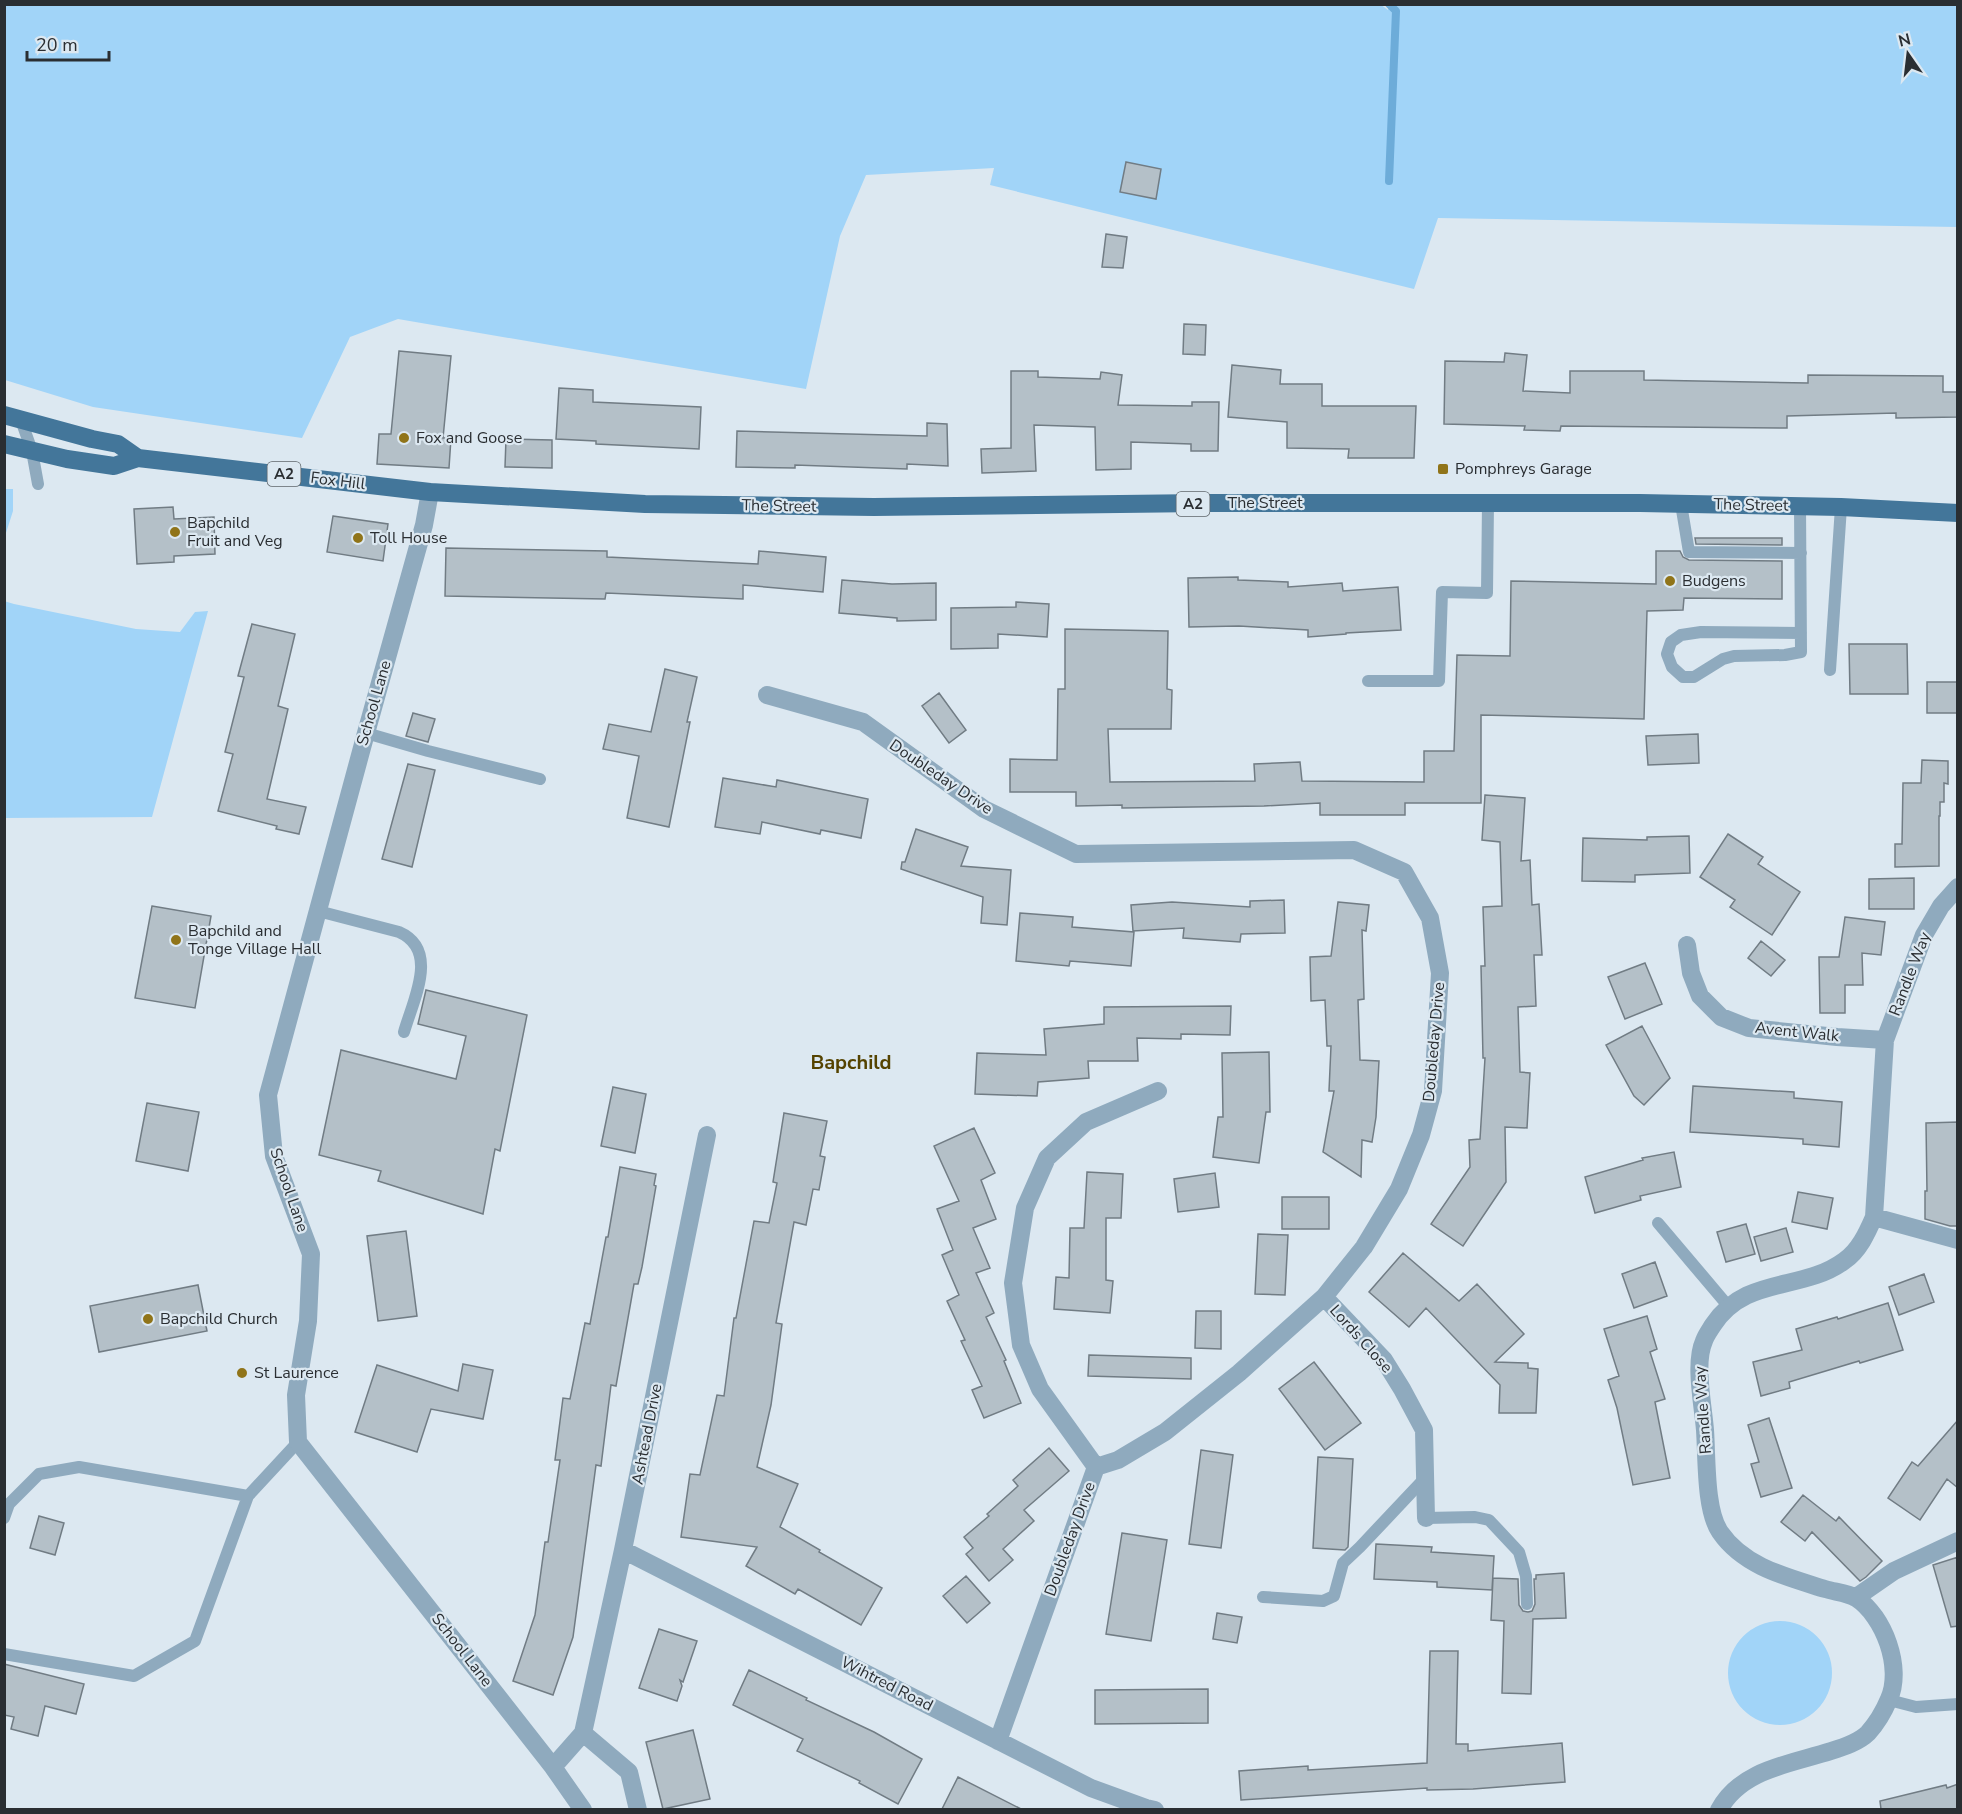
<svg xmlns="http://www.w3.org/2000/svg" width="1962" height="1814" viewBox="0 0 1962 1814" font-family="'Nunito Sans',sans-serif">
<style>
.green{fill:#a1d4f8}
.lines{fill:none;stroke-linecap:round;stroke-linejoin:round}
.stream{stroke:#6dacd9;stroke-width:8}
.building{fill:#b4c0c8;stroke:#717c84;stroke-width:1.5}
.lane{stroke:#8faabe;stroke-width:12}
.street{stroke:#8faabe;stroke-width:18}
.primary{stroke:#43769a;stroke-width:18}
.poi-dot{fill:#907419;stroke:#dce8f1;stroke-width:2}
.labels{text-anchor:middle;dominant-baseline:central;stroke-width:4.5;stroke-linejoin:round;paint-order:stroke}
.shield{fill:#dce8f1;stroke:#5f666b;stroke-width:1.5}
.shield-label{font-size:15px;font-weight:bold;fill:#2a2e32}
.poi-label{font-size:16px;fill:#2a2e32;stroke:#dce8f1;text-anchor:start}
.street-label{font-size:16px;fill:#2a2e32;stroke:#dce8f1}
.quarter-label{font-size:20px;font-weight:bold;fill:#554300;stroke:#dce8f1}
</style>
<rect width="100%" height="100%" fill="#dce8f1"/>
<!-- green -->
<path class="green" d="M 1380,4 L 1388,10 L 1388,4 L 1957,5 L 1957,227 L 1438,218 L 1414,289 L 990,185 L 994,168 L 866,175 L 840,236 L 806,389 L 398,319 L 350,337 L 302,438 L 93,407 L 5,380 L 5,5 Z
M 5,489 L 13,489 L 13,511 L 5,536 Z
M 4,601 L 14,604 L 136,629 L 180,632 L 195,612 L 208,611 L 152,817 L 5,818 Z
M1728 1673a52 52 0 1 1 104 0a52 52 0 1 1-104 0Z"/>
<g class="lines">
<!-- stream -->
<path class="stream" d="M 1389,4 L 1396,11 L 1389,181"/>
</g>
<!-- building -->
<path class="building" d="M 1126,162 L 1161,169 L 1156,199 L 1120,192 Z
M 1106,234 L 1127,237 L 1123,268 L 1102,267 Z
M 1184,324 L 1206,325 L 1205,355 L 1183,354 Z
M 399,351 L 451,356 L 443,438 L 451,438 L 449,468 L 377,464 L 379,434 L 391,434 Z
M 1505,353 L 1527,355 L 1523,391 L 1570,393 L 1570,371 L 1644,371 L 1644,380 L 1808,383 L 1808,375 L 1943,376 L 1943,392 L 1958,392 L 1958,417 L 1896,418 L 1896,413 L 1787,416 L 1787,428 L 1561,426 L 1560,431 L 1524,430 L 1525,426 L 1444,424 L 1445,361 L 1504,362 Z
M 1232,365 L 1281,370 L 1280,384 L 1322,384 L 1322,406 L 1416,406 L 1414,458 L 1348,458 L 1349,449 L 1287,448 L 1287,422 L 1228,417 Z
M 1011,371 L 1038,371 L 1038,377 L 1100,379 L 1101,372 L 1122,375 L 1118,405 L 1192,406 L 1192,402 L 1219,402 L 1218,451 L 1191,451 L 1191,444 L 1131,442 L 1131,469 L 1096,470 L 1095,427 L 1034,425 L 1036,471 L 982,473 L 981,449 L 1011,448 Z
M 559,388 L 593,390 L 593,402 L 701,407 L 699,449 L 596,444 L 596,441 L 556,439 Z
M 927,423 L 947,424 L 948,466 L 907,464 L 907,469 L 795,465 L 795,468 L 736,467 L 737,431 L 927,436 Z
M 506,439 L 552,440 L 552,468 L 505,467 Z
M 173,507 L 174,519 L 214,517 L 215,554 L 174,556 L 174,562 L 137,564 L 134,509 Z
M 333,516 L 388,524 L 383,561 L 327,552 Z
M 1695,538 L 1782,538 L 1782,545 L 1696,544 Z
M 446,548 L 607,551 L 607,557 L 758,564 L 759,551 L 826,557 L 823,592 L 743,585 L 743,599 L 606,593 L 605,599 L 445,596 Z
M 1656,551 L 1680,551 L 1683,557 L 1689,560 L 1782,561 L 1782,599 L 1684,598 L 1683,610 L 1647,611 L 1644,719 L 1481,715 L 1481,803 L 1405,803 L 1405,815 L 1320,815 L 1320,803 L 1264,806 L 1122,808 L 1122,805 L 1076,806 L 1076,792 L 1010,792 L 1010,759 L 1057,760 L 1058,689 L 1065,689 L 1065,629 L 1168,631 L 1167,689 L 1172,690 L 1171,729 L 1108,729 L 1110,782 L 1255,781 L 1254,764 L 1300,762 L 1302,781 L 1424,782 L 1424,751 L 1454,751 L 1457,655 L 1510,656 L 1511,581 L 1656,584 Z
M 1238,577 L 1238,580 L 1288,582 L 1288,587 L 1342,583 L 1343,591 L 1398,587 L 1401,630 L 1346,633 L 1346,634 L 1308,637 L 1308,630 L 1239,626 L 1189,627 L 1188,578 Z
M 842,580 L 892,584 L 936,583 L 936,620 L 897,621 L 897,618 L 839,613 Z
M 1016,602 L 1049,604 L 1047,637 L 998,634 L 998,648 L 951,649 L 951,608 L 1016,607 Z
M 252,624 L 295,634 L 278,706 L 288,709 L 267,799 L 306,807 L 299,834 L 276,829 L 277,826 L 218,811 L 233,754 L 225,752 L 244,677 L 238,676 Z
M 1849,644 L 1907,644 L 1908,694 L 1850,694 Z
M 665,669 L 697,677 L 687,722 L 690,722 L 669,827 L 627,818 L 639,756 L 603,749 L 609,724 L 651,732 Z
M 1927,682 L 1958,682 L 1958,713 L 1927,713 Z
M 939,693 L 966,730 L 949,743 L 922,706 Z
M 413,713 L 435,719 L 428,742 L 406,736 Z
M 1698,734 L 1699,763 L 1648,765 L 1646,736 Z
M 1922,760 L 1948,761 L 1948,784 L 1944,783 L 1944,802 L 1940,802 L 1940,816 L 1939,816 L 1939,866 L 1895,867 L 1895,844 L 1902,844 L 1903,783 L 1921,783 Z
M 408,764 L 435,770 L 412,867 L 382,859 Z
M 723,778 L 776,787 L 777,780 L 868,799 L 861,838 L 821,830 L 820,834 L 762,822 L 760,834 L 715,827 Z
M 1485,795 L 1525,798 L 1521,861 L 1530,860 L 1532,905 L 1539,904 L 1542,955 L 1534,955 L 1536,1006 L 1518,1007 L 1520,1072 L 1530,1073 L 1527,1128 L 1505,1127 L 1506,1182 L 1463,1246 L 1431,1224 L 1470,1167 L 1469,1140 L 1480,1139 L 1485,1058 L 1483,1058 L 1481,966 L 1485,966 L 1483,907 L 1502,906 L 1500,842 L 1482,840 Z
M 916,829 L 968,847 L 961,866 L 1011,870 L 1007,925 L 981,923 L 983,897 L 901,869 L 902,862 L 905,862 Z
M 1728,834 L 1763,857 L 1758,864 L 1800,892 L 1772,935 L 1730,907 L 1735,900 L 1700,877 Z
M 1689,836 L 1690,873 L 1635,875 L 1635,882 L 1582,881 L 1583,838 L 1647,840 L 1647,837 Z
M 1914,878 L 1914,909 L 1869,909 L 1869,879 Z
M 1284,900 L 1285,933 L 1241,934 L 1240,942 L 1183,938 L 1184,928 L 1133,931 L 1131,905 L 1172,902 L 1250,907 L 1250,901 Z
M 1338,902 L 1369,905 L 1366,931 L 1362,930 L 1364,999 L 1358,1000 L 1360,1060 L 1379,1061 L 1376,1117 L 1372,1142 L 1362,1140 L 1361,1177 L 1323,1152 L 1334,1091 L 1329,1091 L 1331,1046 L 1327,1046 L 1325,1000 L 1311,1001 L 1310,957 L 1331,956 Z
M 152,906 L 211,916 L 195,1008 L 135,998 Z
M 1020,913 L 1073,917 L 1072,927 L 1134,932 L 1131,966 L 1070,961 L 1069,966 L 1016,961 Z
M 1845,917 L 1885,922 L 1881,955 L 1862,953 L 1863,985 L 1845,985 L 1845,1013 L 1820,1013 L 1819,957 L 1839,957 Z
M 1761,941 L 1785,960 L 1771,976 L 1748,958 Z
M 1645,963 L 1662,1004 L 1625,1019 L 1608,977 Z
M 426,990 L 527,1015 L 500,1151 L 495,1149 L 483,1214 L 378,1181 L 381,1171 L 319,1155 L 341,1050 L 456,1079 L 466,1036 L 418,1024 Z
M 1231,1006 L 1230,1035 L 1181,1034 L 1181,1039 L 1137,1038 L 1138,1061 L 1088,1061 L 1089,1078 L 1038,1082 L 1037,1096 L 975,1094 L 977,1053 L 1046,1055 L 1044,1029 L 1104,1024 L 1104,1007 Z
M 1642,1026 L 1670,1078 L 1644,1105 L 1634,1096 L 1606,1045 Z
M 1269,1052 L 1270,1112 L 1266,1112 L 1259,1163 L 1213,1157 L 1218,1117 L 1223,1117 L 1222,1053 Z
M 1693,1086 L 1794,1092 L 1794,1098 L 1842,1102 L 1839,1147 L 1803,1144 L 1803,1139 L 1690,1132 Z
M 613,1087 L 646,1094 L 635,1153 L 601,1146 Z
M 147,1103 L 199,1112 L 188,1171 L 136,1161 Z
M 784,1113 L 827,1121 L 820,1156 L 825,1157 L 819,1190 L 813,1189 L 806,1225 L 794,1222 L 776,1323 L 782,1324 L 771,1405 L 757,1467 L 798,1484 L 780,1527 L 820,1550 L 819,1552 L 882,1588 L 861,1625 L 798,1589 L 795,1594 L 746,1566 L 757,1547 L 681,1537 L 690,1474 L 700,1475 L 717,1395 L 724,1396 L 734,1318 L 736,1318 L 754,1221 L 769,1223 L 777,1183 L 773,1182 Z
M 1958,1122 L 1958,1226 L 1950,1226 L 1925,1219 L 1925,1191 L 1927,1191 L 1926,1123 Z
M 974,1128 L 995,1173 L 981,1180 L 996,1219 L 973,1228 L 990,1268 L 976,1273 L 994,1313 L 986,1317 L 1006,1360 L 1004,1361 L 1021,1403 L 984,1418 L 972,1390 L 982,1386 L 961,1341 L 965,1340 L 947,1301 L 959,1295 L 942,1255 L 953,1250 L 937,1209 L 959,1201 L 934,1146 Z
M 1674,1152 L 1681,1187 L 1640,1196 L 1641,1200 L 1595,1213 L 1585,1177 L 1643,1160 L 1642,1158 Z
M 620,1167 L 656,1174 L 654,1185 L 656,1186 L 642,1267 L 638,1284 L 634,1284 L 616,1386 L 611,1385 L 601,1466 L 596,1465 L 573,1637 L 553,1695 L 513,1681 L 535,1615 L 545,1542 L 548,1542 L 560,1460 L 555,1460 L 563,1398 L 570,1399 L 585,1323 L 590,1324 L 606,1237 L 608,1237 Z
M 1087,1172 L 1123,1174 L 1121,1218 L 1106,1218 L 1106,1280 L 1113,1281 L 1110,1313 L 1054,1309 L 1056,1277 L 1069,1278 L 1070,1228 L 1084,1228 Z
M 1215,1173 L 1219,1207 L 1178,1212 L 1174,1179 Z
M 1798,1192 L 1833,1198 L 1827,1229 L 1792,1222 Z
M 1282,1197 L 1329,1197 L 1329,1229 L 1282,1229 Z
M 1746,1224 L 1755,1254 L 1726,1262 L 1717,1232 Z
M 1786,1228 L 1793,1252 L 1761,1261 L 1754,1237 Z
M 406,1231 L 417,1316 L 378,1321 L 367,1236 Z
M 1258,1234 L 1288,1235 L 1285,1295 L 1255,1294 Z
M 1403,1253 L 1459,1301 L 1477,1284 L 1524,1334 L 1495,1362 L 1528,1363 L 1528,1368 L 1538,1369 L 1536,1413 L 1499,1413 L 1500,1385 L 1426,1308 L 1409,1327 L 1369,1292 Z
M 1655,1262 L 1667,1296 L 1634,1308 L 1622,1274 Z
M 1924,1274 L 1934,1302 L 1899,1315 L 1889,1287 Z
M 198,1285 L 207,1331 L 99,1352 L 90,1306 Z
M 1888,1303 L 1903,1350 L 1860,1363 L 1859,1361 L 1789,1382 L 1790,1388 L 1761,1396 L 1753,1362 L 1802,1350 L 1796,1329 L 1837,1317 L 1838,1319 Z
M 1196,1311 L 1221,1311 L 1221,1349 L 1195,1348 Z
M 1647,1316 L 1657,1349 L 1650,1352 L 1665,1399 L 1655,1402 L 1670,1478 L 1633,1485 L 1617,1408 L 1608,1380 L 1619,1376 L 1604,1329 Z
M 1089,1355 L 1191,1358 L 1191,1379 L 1088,1376 Z
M 1314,1362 L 1361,1423 L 1325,1450 L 1279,1389 Z
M 463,1364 L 493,1370 L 483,1419 L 431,1409 L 417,1452 L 355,1432 L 377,1365 L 458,1391 Z
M 1769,1418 L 1792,1488 L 1761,1497 L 1751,1464 L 1759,1462 L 1748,1425 Z
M 1958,1420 L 1958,1488 L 1947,1479 L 1920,1520 L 1888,1498 L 1912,1462 L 1918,1466 Z
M 1049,1448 L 1069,1471 L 1024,1510 L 1034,1521 L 1003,1549 L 1013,1560 L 989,1581 L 966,1554 L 973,1548 L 964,1537 L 989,1516 L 987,1514 L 1018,1486 L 1013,1480 Z
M 1201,1450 L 1233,1455 L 1221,1548 L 1189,1544 Z
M 1318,1457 L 1353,1459 L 1348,1547 L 1345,1550 L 1313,1548 Z
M 1803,1495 L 1836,1521 L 1839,1517 L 1882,1561 L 1866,1577 L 1860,1581 L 1812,1532 L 1805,1541 L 1781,1522 Z
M 39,1516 L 64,1523 L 55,1555 L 30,1548 Z
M 1122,1533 L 1167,1540 L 1151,1641 L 1106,1634 Z
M 1376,1544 L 1432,1547 L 1431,1552 L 1494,1556 L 1492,1590 L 1437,1587 L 1437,1582 L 1374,1579 Z
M 1958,1557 L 1958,1626 L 1951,1627 L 1933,1565 Z
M 1564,1573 L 1566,1618 L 1533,1619 L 1531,1694 L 1502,1693 L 1504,1621 L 1491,1620 L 1493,1578 L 1518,1579 L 1519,1605 L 1523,1611 L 1528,1612 L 1532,1611 L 1535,1604 L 1534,1579 L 1536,1579 L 1536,1575 Z
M 966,1576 L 990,1603 L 967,1623 L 943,1596 Z
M 1217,1613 L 1242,1617 L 1237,1643 L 1213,1639 Z
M 659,1629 L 697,1641 L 683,1682 L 680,1680 L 682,1686 L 677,1701 L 639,1688 Z
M 1430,1651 L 1458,1651 L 1456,1744 L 1468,1744 L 1468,1751 L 1562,1743 L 1565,1782 L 1473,1789 L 1427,1790 L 1427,1788 L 1241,1800 L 1239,1771 L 1308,1766 L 1308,1770 L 1427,1763 Z
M 4,1664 L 84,1684 L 76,1714 L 45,1706 L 38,1736 L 11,1729 L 14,1717 L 4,1715 Z
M 749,1670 L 807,1698 L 806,1700 L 874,1732 L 922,1759 L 898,1804 L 859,1783 L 860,1781 L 797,1751 L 803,1739 L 733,1705 Z
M 1208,1689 L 1208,1723 L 1095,1724 L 1095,1690 Z
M 693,1730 L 710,1799 L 663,1809 L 646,1742 Z
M 958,1777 L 1021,1809 L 942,1809 Z
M 1958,1784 L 1958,1809 L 1881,1809 L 1880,1801 L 1946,1785 L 1947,1788 Z"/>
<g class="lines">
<!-- lane -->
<path class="lane" d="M 21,420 L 32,451 L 38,484
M 1681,504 L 1689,552 L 1801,553
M 1800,506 L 1801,652 L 1785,655 L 1734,656 L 1723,659 L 1694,677 L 1683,677 L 1672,667 L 1667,654 L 1671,642 L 1681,635 L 1701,632 L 1801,633
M 1830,670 L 1841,507
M 1368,681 L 1439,681 L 1442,592 L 1487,593 L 1488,503
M 366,733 L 428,751 L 540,779
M 318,911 L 399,932 C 440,950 413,1000 404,1032
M 1658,1223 L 1729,1307
M 4,1518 L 9,1504 L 39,1474 L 79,1467 L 248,1496 L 298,1442
M 1426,1518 L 1475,1517 L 1489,1520 L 1519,1552 L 1526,1576 L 1527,1604
M 1263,1597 L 1323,1601 L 1334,1596 L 1343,1563 L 1360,1547 L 1425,1478
M 4,1654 L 134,1676 L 195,1641 L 248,1496
M 1889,1700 L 1916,1707 L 1958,1704"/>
<!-- street -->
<path class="street" d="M 430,492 L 424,525 L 366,733 L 268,1095 L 274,1156 L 311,1254 L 308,1321 L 296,1395 L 298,1442 L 553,1767 L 583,1810
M 767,695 L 863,722 L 984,809 L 1076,854 L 1354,850 L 1404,872 L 1430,918 L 1440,973 L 1433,1091 L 1421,1135 L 1399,1189 L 1364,1247 L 1324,1297 L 1239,1373 L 1165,1432 L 1118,1460 L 1096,1467 L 998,1741
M 1687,945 L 1691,973 L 1700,996 L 1721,1017 L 1749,1028 L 1837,1037 L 1885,1040
M 1874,1217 L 1958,1240
M 1324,1297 L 1384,1360 L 1402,1389 L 1424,1430 L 1426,1518
M 1096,1467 L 1040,1389 L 1021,1345 L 1013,1283 L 1025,1208 L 1047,1158 L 1086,1122 L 1158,1091
M 623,1550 L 1091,1788 L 1146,1808 L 1155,1810
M 1855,1598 L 1894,1571 L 1958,1541
M 583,1733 L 629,1772 L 638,1810
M 553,1767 L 583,1733 L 623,1550 L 707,1135
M 1719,1810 C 1741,1769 1791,1764 1831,1751 C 1844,1747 1859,1742 1868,1733 C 1877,1723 1884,1711 1889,1699 C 1903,1668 1884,1616 1856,1598 C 1848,1593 1835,1592 1825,1589 C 1787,1577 1744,1567 1720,1532 C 1705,1510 1707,1458 1705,1430 C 1703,1405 1694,1363 1704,1341 C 1706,1335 1710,1330 1713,1325 C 1746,1275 1802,1292 1844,1261 C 1859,1251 1867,1233 1874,1217 L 1885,1040 L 1924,935 L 1941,906 L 1958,887"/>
<!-- primary -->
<path class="primary" d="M 4,415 L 92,439 L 118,444 L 138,458
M 4,444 L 67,459 L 114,466 L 138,458 L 430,492 L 645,504 L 874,507 L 1203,503 L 1640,503 L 1841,507 L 1958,513"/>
</g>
<!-- markers -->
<g class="poi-dot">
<circle cx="404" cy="438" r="6"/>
<rect x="1437" y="463" width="12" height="12" rx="3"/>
<circle cx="175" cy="532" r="6"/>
<circle cx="358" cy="538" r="6"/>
<circle cx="1670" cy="581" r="6"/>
<circle cx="176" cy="940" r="6"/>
<circle cx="148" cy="1319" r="6"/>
<circle cx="242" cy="1373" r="6"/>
</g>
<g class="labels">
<!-- shield labels -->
<g class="shield">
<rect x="267.5" y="462" width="33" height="24" rx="4.5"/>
<rect x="1176.5" y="492" width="33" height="24" rx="4.5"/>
</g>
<g class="shield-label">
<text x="284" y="474">A2</text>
<text x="1193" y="504">A2</text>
</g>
<!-- poi labels -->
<g class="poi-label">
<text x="416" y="438">Fox and Goose</text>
<text x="1455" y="469">Pomphreys Garage</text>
<text x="187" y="523">Bapchild<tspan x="187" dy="18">Fruit and Veg</tspan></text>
<text x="370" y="538">Toll House</text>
<text x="1682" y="581">Budgens</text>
<text x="188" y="931">Bapchild and<tspan x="188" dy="18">Tonge Village Hall</tspan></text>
<text x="160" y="1319">Bapchild Church</text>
<text x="254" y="1373">St Laurence</text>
</g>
<!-- street labels -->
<g class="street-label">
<text transform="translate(338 481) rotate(7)">Fox Hill</text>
<text x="1265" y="503">The Street</text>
<text transform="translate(1751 505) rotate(1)">The Street</text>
<text transform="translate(779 506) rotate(1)">The Street</text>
<text transform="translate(374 703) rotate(-74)">School Lane</text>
<text transform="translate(941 777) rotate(34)">Doubleday Drive</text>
<text transform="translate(1910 974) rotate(-69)">Randle Way</text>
<text transform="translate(1797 1032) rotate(6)">Avent Walk</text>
<text transform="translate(1434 1042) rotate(-85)">Doubleday Drive</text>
<text transform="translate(289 1190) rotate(71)">School Lane</text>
<text transform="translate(1361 1339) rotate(48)">Lords Close</text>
<text transform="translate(1703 1410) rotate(-94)">Randle Way</text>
<text transform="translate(647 1434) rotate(-79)">Ashtead Drive</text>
<text transform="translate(1070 1539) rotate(-70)">Doubleday Drive</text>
<text transform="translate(462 1650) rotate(52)">School Lane</text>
<text transform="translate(887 1684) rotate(27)">Wihtred Road</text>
</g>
<!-- quarter labels -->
<g class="quarter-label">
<text x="851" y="1062">Bapchild</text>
</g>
</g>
<!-- border -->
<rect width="1962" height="1814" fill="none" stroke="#2a2e32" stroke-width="12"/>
<!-- north arrow -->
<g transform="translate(1908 54) rotate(346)" stroke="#dce8f1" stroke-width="4.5" paint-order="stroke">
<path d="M0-4.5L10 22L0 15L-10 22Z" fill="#2a2e32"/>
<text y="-9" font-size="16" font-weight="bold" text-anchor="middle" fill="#2a2e32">N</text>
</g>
<!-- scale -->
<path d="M27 51v9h82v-9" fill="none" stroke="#2a2e32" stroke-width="3"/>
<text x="36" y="51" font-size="18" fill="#2a2e32" stroke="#dce8f1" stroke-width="4.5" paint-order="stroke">20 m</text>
</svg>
